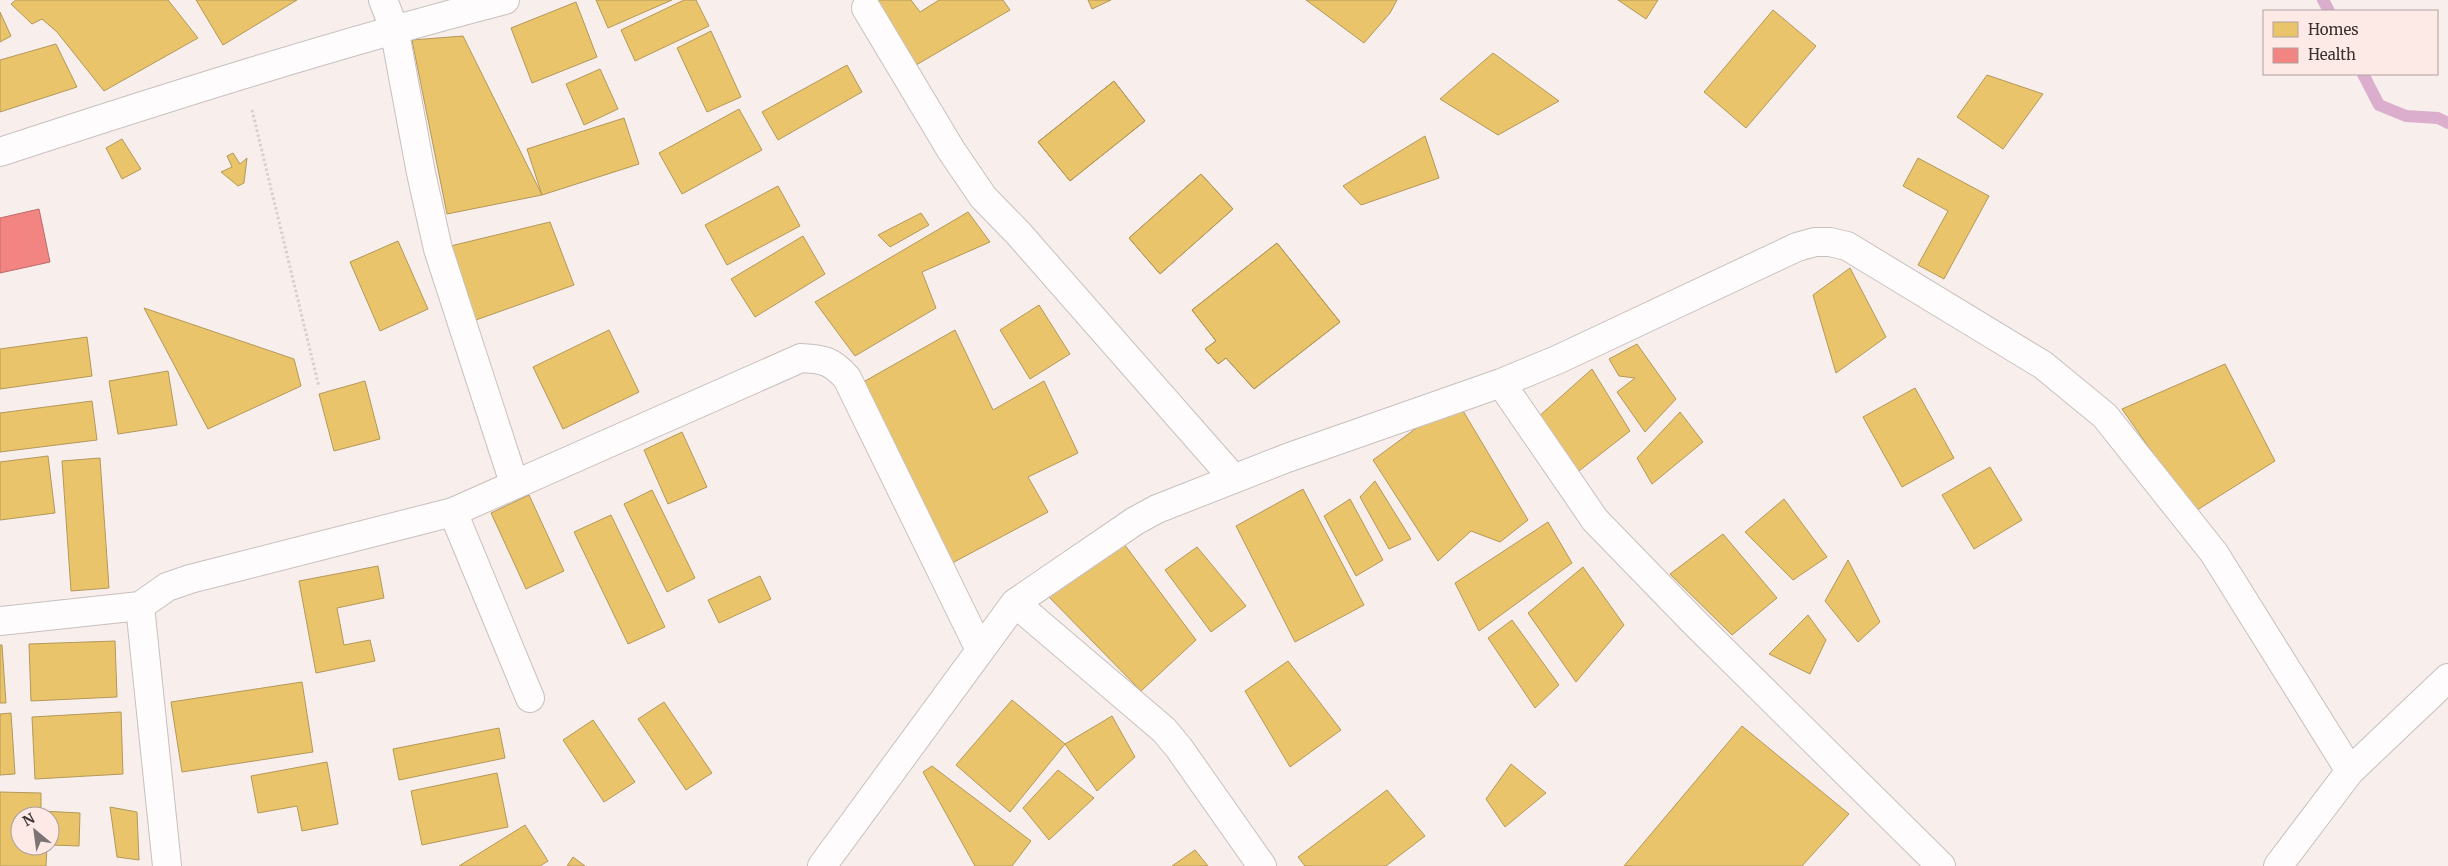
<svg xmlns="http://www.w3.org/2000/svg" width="2448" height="866" viewBox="0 0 2448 866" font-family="Merriweather,serif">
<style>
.homes{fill:#e9c46a;stroke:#b49859}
.health{fill:#f28482;stroke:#bb6b6a}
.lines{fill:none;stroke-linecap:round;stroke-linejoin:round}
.stream{stroke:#dcaecd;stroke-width:12}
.minor-casing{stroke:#c8c0be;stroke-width:30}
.path{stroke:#d4d1d0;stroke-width:3;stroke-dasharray:2.5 2.5;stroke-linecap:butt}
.minor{stroke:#fefcfc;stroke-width:28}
</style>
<rect width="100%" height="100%" fill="#f8eeec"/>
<!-- homes -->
<path class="homes" d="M 16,0 L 168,0 L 198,38 L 104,91 L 57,32 L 42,19 L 32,24 L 11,4 Z
M 196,0 L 297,0 L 223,45 Z
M 596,0 L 672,0 L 608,28 Z
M 684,0 L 696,0 L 709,26 L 635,61 L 621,30 Z
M 871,0 L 911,0 L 920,12 L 939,0 L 1003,0 L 1010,10 L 911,68 Z
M 1088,0 L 1111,0 L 1092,9 Z
M 1306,0 L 1397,0 L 1390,13 L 1364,43 Z
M 1618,0 L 1658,0 L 1646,19 Z
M 576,2 L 597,57 L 532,83 L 511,28 Z
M 1773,10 L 1816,46 L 1746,128 L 1704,92 Z
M 0,12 L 11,36 L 0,42 Z
M 711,31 L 741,97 L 707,112 L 677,48 Z
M 463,36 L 542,195 L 447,214 L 412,40 Z
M 56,44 L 77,87 L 0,112 L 0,60 Z
M 1493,53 L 1559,101 L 1498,135 L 1440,99 Z
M 847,65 L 862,92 L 778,140 L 762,112 Z
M 600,69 L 618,109 L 584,125 L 566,84 Z
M 1987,75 L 2043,94 L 2003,149 L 1957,117 Z
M 1114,81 L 1145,121 L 1070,181 L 1038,142 Z
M 1114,81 L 1145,121 L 1070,181 L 1038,142 Z
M 739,109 L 762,150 L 682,194 L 659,153 Z
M 624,118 L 639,164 L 542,195 L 527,149 Z
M 1425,136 L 1439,178 L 1361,205 L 1343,186 Z
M 122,139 L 141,169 L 122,179 L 106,148 Z
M 233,153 L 240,164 L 247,158 L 244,183 L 238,186 L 221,172 L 232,167 L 227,156 Z
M 1918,158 L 1989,196 L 1944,279 L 1918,265 L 1948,211 L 1903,186 Z
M 1201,174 L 1233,209 L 1160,274 L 1129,238 Z
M 1201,174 L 1233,209 L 1160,274 L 1129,238 Z
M 778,186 L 800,226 L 727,265 L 705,225 Z
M 968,212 L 990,242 L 922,272 L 936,308 L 855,356 L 815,302 Z
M 921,213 L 929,225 L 890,247 L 878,235 Z
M 550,222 L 574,285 L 462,325 L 438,249 Z
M 803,236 L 825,274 L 755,317 L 731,279 Z
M 398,241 L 428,309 L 380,331 L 350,262 Z
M 1277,243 L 1340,322 L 1254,389 L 1226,358 L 1218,364 L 1205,349 L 1216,341 L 1192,310 Z
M 1277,243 L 1340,322 L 1254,389 L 1226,358 L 1218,364 L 1205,349 L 1216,341 L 1192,310 Z
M 1850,268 L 1886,337 L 1836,373 L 1813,295 Z
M 1039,305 L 1070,354 L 1030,379 L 1000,330 Z
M 144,308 L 294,359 L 301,386 L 208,429 Z
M 609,330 L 639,392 L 563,429 L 533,367 Z
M 955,330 L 993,410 L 1044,381 L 1078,453 L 1028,477 L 1048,512 L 941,569 L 858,385 Z
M 87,337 L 92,376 L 0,389 L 0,349 Z
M 1637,344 L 1676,399 L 1645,432 L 1617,392 L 1635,378 L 1619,376 L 1609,359 Z
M 2225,364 L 2275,461 L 2194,512 L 2122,409 Z
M 1592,369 L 1630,431 L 1575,474 L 1537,418 Z
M 168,371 L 177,425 L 118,434 L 109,381 Z
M 365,381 L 380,439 L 334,451 L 319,394 Z
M 1915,388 L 1954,458 L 1902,487 L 1863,417 Z
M 1456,399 L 1528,520 L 1500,542 L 1471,531 L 1438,561 L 1373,460 Z
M 92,401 L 97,440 L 0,452 L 0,413 Z
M 1680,412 L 1703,442 L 1652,484 L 1637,458 Z
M 682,432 L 707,487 L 668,504 L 644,450 Z
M 48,456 L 55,513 L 0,520 L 0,462 Z
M 100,458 L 109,588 L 71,591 L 62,461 Z
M 1990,467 L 2022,520 L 1974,549 L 1942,495 Z
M 1375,481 L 1411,539 L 1389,549 L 1360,497 Z
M 1303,489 L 1364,605 L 1295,642 L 1236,526 Z
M 652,490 L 695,578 L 667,592 L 624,504 Z
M 529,495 L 564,571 L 526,589 L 491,513 Z
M 1350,499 L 1383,560 L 1356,576 L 1324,516 Z
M 1784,499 L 1827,557 L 1793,580 L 1745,532 Z
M 611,515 L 665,627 L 628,644 L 574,532 Z
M 1548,522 L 1572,563 L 1479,631 L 1455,583 Z
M 1723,534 L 1777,598 L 1732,635 L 1670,574 Z
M 1124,544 L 1196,640 L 1141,691 L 1049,597 Z
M 1197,547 L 1246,606 L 1211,632 L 1165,570 Z
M 1848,560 L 1880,622 L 1858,642 L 1825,601 Z
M 378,566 L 384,598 L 337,608 L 344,645 L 370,640 L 375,661 L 316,673 L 299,581 Z
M 1583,567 L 1624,625 L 1576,682 L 1528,613 Z
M 760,576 L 771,599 L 719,623 L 708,600 Z
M 1808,615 L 1826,640 L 1810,674 L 1769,654 Z
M 1512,620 L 1559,685 L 1535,708 L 1488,638 Z
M 115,641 L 117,697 L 31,701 L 29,644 Z
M 0,645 L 2,645 L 6,703 L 0,703 Z
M 1288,661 L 1341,730 L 1290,767 L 1245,691 Z
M 302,682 L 313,752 L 182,772 L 171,702 Z
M 1012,700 L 1065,744 L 1010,812 L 956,765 Z
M 664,702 L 712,773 L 686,790 L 638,719 Z
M 121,712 L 123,774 L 35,779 L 32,717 Z
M 11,713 L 15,774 L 0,775 L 0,714 Z
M 1112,716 L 1135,757 L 1097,791 L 1065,744 Z
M 593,720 L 635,782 L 604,802 L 563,740 Z
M 1742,726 L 1849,814 L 1802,866 L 1624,866 Z
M 499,728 L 505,758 L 399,780 L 393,749 Z
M 327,762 L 338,824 L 302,831 L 297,806 L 258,813 L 251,776 Z
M 1511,764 L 1546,793 L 1505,827 L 1486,799 Z
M 932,766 L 1031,841 L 1012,866 L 975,866 L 923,772 Z
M 1058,770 L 1094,798 L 1049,840 L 1023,808 Z
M 497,773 L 508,827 L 422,845 L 411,791 Z
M 1387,790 L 1425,836 L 1386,866 L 1305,866 L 1298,857 Z
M 0,792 L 41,793 L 41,811 L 80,813 L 79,846 L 50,845 L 50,816 L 20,816 L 20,846 L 47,846 L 46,866 L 0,866 Z
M 110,807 L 137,812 L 139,860 L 117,857 Z
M 525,825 L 548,861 L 540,866 L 459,866 Z
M 1195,850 L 1208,866 L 1172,866 Z
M 573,857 L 585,866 L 567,866 Z"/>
<!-- health -->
<path class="health" d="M 39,209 L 50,262 L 0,273 L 0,218 Z"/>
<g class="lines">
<!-- stream -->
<path class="stream" d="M 2323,0 L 2329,11
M 2363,74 L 2379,105 L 2406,116 L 2438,118 L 2448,123"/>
<!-- minor casing -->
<g class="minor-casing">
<path id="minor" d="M 383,0 L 394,28 L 421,173 L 438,249 L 514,483
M 866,8 L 951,150 L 983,197 L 1018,233 L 1234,479
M 0,152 C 168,97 335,44 505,0
M 1501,383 L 1595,520 L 1694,622 L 1941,866
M 453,512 L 530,698
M 1015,603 L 1164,730 L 1179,748 L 1262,866
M 140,606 L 167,866
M 0,621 L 140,606 L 167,587 L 190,579 L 453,512 L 801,358 C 824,359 832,361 847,378 L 980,650
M 822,866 L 1015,603 L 1135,521 L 1157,509 L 1287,458 L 1501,383 L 1559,359 L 1797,247 L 1815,242 L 1830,242 L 1847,246 L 2043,365 L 2105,416 L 2214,553 L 2350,771
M 2278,866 L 2350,771 L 2448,678"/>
</g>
<!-- path -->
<path class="path" d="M 252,110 L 319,387"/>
<!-- minor -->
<use href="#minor" class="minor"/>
</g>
<!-- legend -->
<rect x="2263" y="10" width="175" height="65" fill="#fdeae7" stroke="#afa09e"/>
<rect x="2273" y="22" width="25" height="15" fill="#e9c46a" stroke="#afa09e"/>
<text x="2308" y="35" font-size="15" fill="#3a3231">Homes</text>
<rect x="2273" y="48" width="25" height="15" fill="#f28482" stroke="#afa09e"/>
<text x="2308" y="60" font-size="15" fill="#3a3231">Health</text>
<!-- north arrow -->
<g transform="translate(35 831) rotate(331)"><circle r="24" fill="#fdeae7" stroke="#afa09e"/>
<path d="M0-4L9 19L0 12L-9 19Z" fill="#7c7472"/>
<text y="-8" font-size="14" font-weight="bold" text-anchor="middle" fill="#3a3231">N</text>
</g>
</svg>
